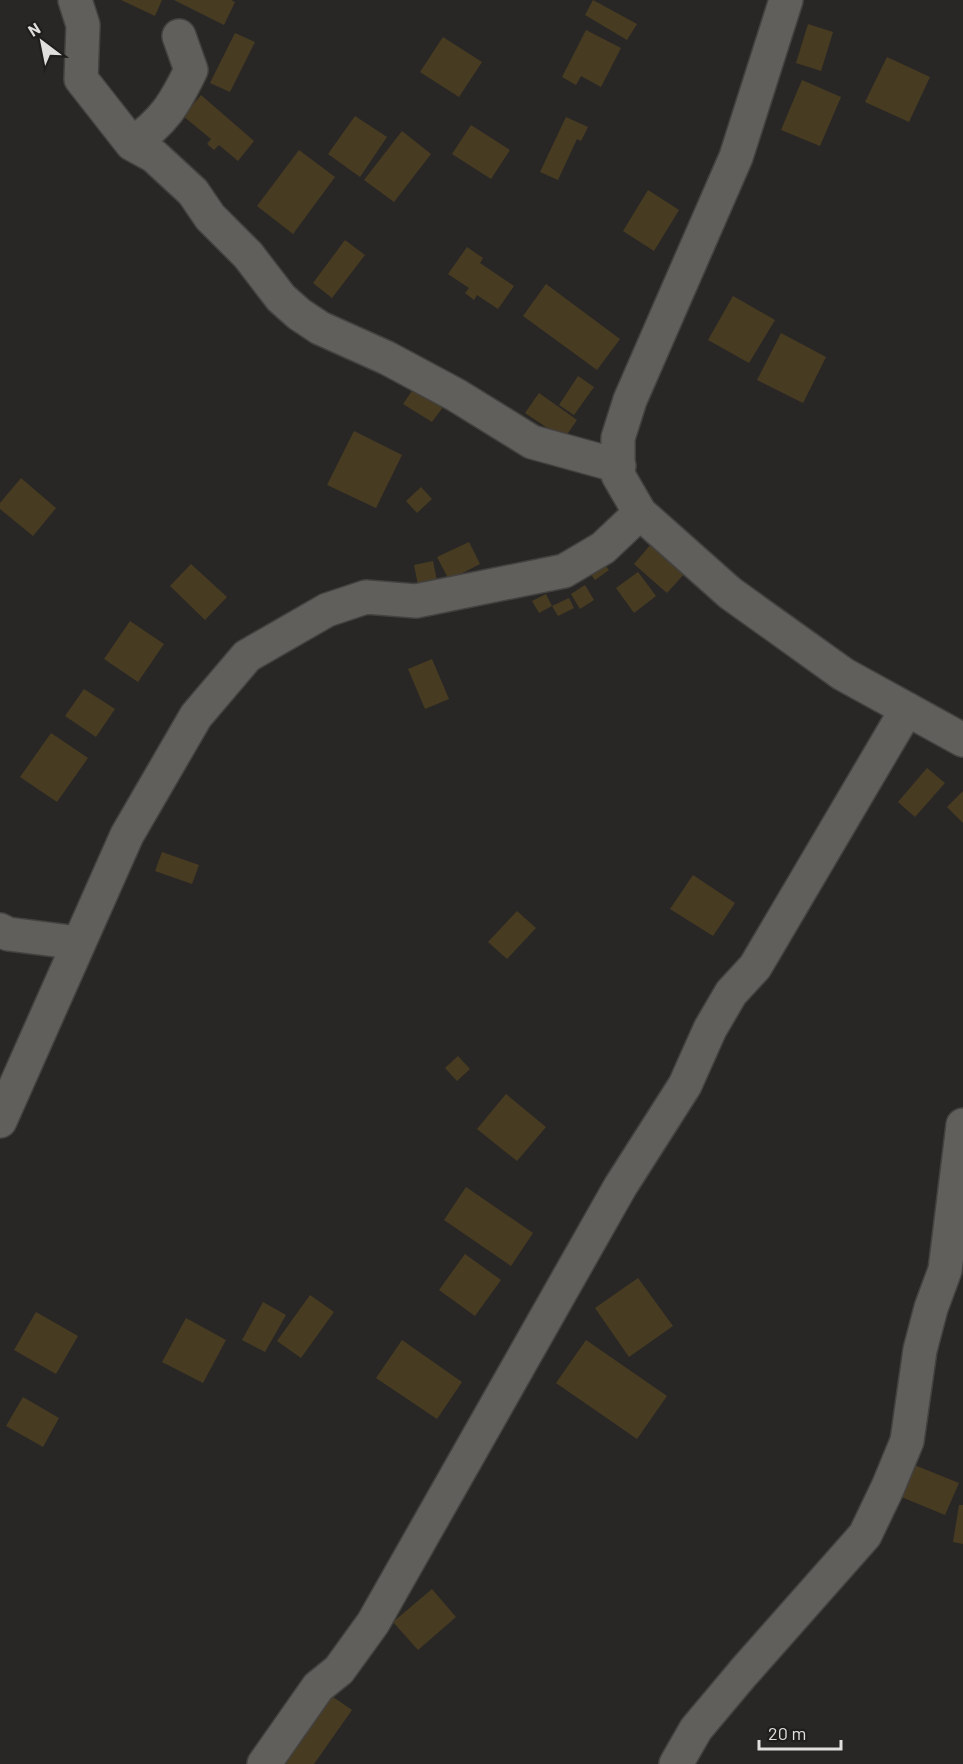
<svg xmlns="http://www.w3.org/2000/svg" width="963" height="1764" viewBox="0 0 963 1764" font-family="Barlow,sans-serif">
<style>
.building{fill:#473b22}
.lines{fill:none;stroke-linecap:round;stroke-linejoin:round}
.minor-casing{stroke:#434240;stroke-width:36}
.minor{stroke:#605f5c;stroke-width:33}
</style>
<rect width="100%" height="100%" fill="#292725"/>
<!-- building -->
<path class="building" d="M 121,0 L 162,0 L 155,16 Z
M 174,0 L 231,0 L 235,2 L 224,25 Z
M 593,0 L 637,24 L 627,40 L 585,15 Z
M 808,24 L 833,32 L 821,71 L 796,63 Z
M 586,30 L 621,48 L 601,87 L 581,76 L 576,85 L 562,77 Z
M 235,33 L 255,42 L 230,92 L 210,83 Z
M 443,37 L 482,62 L 459,97 L 420,72 Z
M 887,57 L 930,77 L 909,122 L 865,102 Z
M 802,80 L 841,97 L 820,146 L 781,130 Z
M 201,95 L 254,141 L 238,161 L 219,145 L 214,150 L 207,144 L 211,139 L 183,116 Z
M 355,116 L 387,137 L 360,177 L 328,154 Z
M 566,117 L 588,127 L 581,141 L 577,139 L 558,180 L 540,172 Z
M 471,125 L 510,150 L 491,179 L 452,154 Z
M 402,131 L 431,154 L 394,202 L 364,180 Z
M 299,150 L 335,177 L 293,234 L 257,206 Z
M 648,190 L 679,210 L 654,251 L 623,231 Z
M 345,240 L 365,255 L 332,298 L 313,283 Z
M 467,247 L 483,258 L 480,263 L 514,286 L 498,309 L 477,295 L 474,300 L 465,293 L 469,288 L 448,274 Z
M 546,284 L 620,339 L 597,370 L 523,316 Z
M 733,296 L 775,320 L 749,363 L 708,340 Z
M 781,333 L 826,357 L 803,403 L 757,380 Z
M 578,376 L 594,387 L 574,415 L 559,405 Z
M 414,388 L 443,407 L 432,422 L 403,404 Z
M 539,393 L 577,420 L 564,439 L 525,413 Z
M 354,431 L 402,455 L 376,508 L 327,485 Z
M 21,478 L 56,508 L 33,536 L 0,509 L 0,503 Z
M 421,487 L 432,499 L 417,513 L 406,501 Z
M 469,542 L 480,564 L 449,580 L 437,557 Z
M 652,543 L 686,572 L 667,593 L 634,564 Z
M 600,558 L 609,570 L 595,580 L 586,568 Z
M 433,561 L 437,581 L 418,585 L 414,565 Z
M 191,564 L 227,597 L 205,620 L 170,586 Z
M 638,572 L 656,596 L 634,613 L 616,588 Z
M 585,585 L 594,600 L 580,609 L 571,594 Z
M 546,594 L 552,606 L 539,613 L 532,601 Z
M 569,598 L 574,608 L 558,616 L 552,606 Z
M 130,621 L 164,644 L 138,682 L 104,659 Z
M 432,659 L 449,699 L 425,709 L 408,669 Z
M 84,689 L 115,709 L 96,737 L 65,716 Z
M 51,733 L 88,758 L 57,802 L 20,777 Z
M 927,768 L 945,783 L 915,817 L 898,802 Z
M 963,791 L 963,823 L 947,807 Z
M 162,852 L 199,865 L 192,884 L 155,871 Z
M 693,875 L 735,903 L 713,936 L 670,909 Z
M 517,911 L 536,928 L 507,959 L 488,942 Z
M 458,1056 L 470,1069 L 457,1081 L 445,1068 Z
M 506,1094 L 546,1127 L 517,1161 L 477,1129 Z
M 466,1187 L 533,1233 L 511,1266 L 444,1220 Z
M 465,1254 L 501,1280 L 475,1316 L 439,1290 Z
M 638,1278 L 673,1326 L 629,1357 L 595,1308 Z
M 310,1295 L 334,1312 L 301,1358 L 277,1341 Z
M 263,1302 L 286,1315 L 265,1352 L 242,1340 Z
M 36,1312 L 78,1336 L 56,1374 L 14,1350 Z
M 186,1318 L 226,1340 L 203,1383 L 162,1362 Z
M 402,1340 L 462,1382 L 437,1419 L 376,1378 Z
M 586,1340 L 667,1396 L 637,1439 L 556,1383 Z
M 23,1397 L 59,1418 L 43,1447 L 6,1426 Z
M 912,1464 L 959,1483 L 945,1515 L 899,1496 Z
M 959,1505 L 963,1505 L 963,1544 L 953,1542 Z
M 432,1589 L 456,1617 L 418,1650 L 393,1622 Z
M 320,1688 L 352,1710 L 314,1764 L 287,1764 L 274,1755 Z"/>
<g class="lines">
<!-- minor casing -->
<g class="minor-casing">
<path id="minor" d="M 75,0 L 83,25 L 81,79 L 132,144 L 154,156 L 193,192 L 210,217 L 248,255 L 281,298 L 299,314 L 320,328 L 387,358 L 456,395 L 532,442 L 619,466
M 786,0 L 736,157 L 630,400 L 618,438 L 618,475 L 640,513 L 730,593 L 843,674 L 963,740
M 132,144 C 164,121 174,105 191,70 L 179,36
M 0,930 L 8,934 L 79,943
M 0,1121 L 127,835 L 196,716 L 247,656 L 327,610 L 366,597 L 416,601 L 564,571 L 603,548 L 640,513
M 264,1764 L 318,1687 L 339,1670 L 373,1623 L 620,1187 L 685,1085 L 710,1029 L 731,993 L 755,967 L 907,709
M 676,1764 L 696,1729 L 743,1673 L 865,1535 L 888,1487 L 907,1441 L 920,1350 L 931,1308 L 945,1270 L 963,1125"/>
</g>
<!-- minor -->
<use href="#minor" class="minor"/>
</g>
<!-- north arrow -->
<g transform="translate(42 42) rotate(328)" stroke="#1f1e1c" stroke-width="4.5" paint-order="stroke">
<path d="M0-4.5L10 22L0 15L-10 22Z" fill="#e0dfdd"/>
<text y="-9" font-size="16" font-weight="bold" text-anchor="middle" fill="#e0dfdd">N</text>
</g>
<!-- scale -->
<path d="M759 1740v9h82v-9" fill="none" stroke="#e0dfdd" stroke-width="3"/>
<text x="768" y="1740" font-size="18" fill="#e0dfdd" stroke="#1f1e1c" stroke-width="4.5" paint-order="stroke">20 m</text>
</svg>
